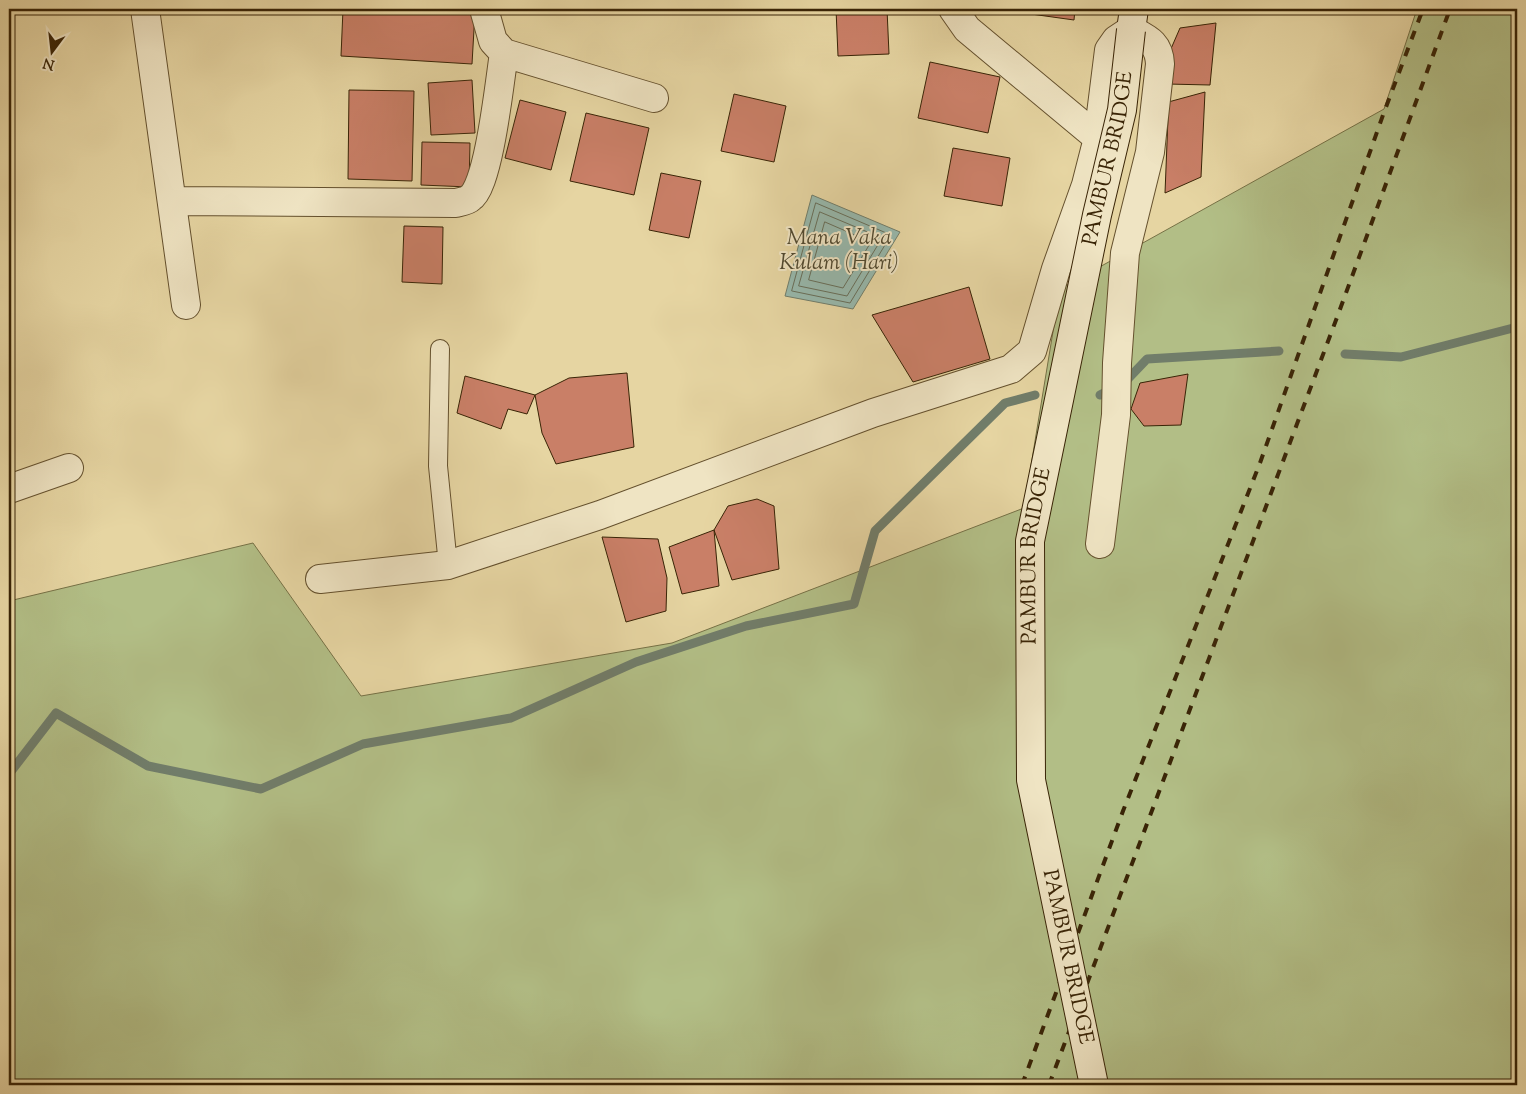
<svg xmlns="http://www.w3.org/2000/svg" width="1526" height="1094" viewBox="0 0 1526 1094" font-family="'Sorts Mill Goudy',serif">
<style>
.green{fill:#b2be86;stroke:#767146}
.water{fill:#97b8ac;stroke:#717d6a}
.lines{fill:none;stroke-linecap:round;stroke-linejoin:round}
.shore{stroke:#686e59;stroke-width:1}
.stream{stroke:#717d6a;stroke-width:9}
.building{fill:#c97f67;stroke:#392406}
.service-casing{stroke:#64502d;stroke-width:20}
.minor-casing{stroke:#64502d;stroke-width:30}
.secondary-casing{stroke:#392406;stroke-width:30}
.service{stroke:#efe4c3;stroke-width:18}
.minor{stroke:#efe4c3;stroke-width:28}
.secondary{stroke:#efe4c3;stroke-width:28}
.rail{stroke:#392406;stroke-width:4;stroke-dasharray:9 9;stroke-linecap:butt}
.secondary-bridge-casing{stroke:#392406;stroke-width:30;stroke-linecap:butt}
.secondary-bridge{stroke:#efe4c3;stroke-width:28}
.labels{text-anchor:middle;dominant-baseline:central;stroke-width:4;stroke-linejoin:round;paint-order:stroke}
.street-label{font-size:21px;fill:#392406;stroke:#efe4c3}
.water-label{font-size:22px;font-style:italic;fill:#504930;stroke:#efe4c3}
</style>
<rect width="100%" height="100%" fill="#e6d5a2"/>
<filter id="stains"><feTurbulence type="fractalNoise" baseFrequency=".004" numOctaves="4"/><feColorMatrix values="0 0 0 0 .2 0 0 0 0 .09 0 0 0 0 .02 0 0 0 .5 -.17"/></filter>
<radialGradient id="worn" r=".72"><stop offset=".6" stop-color="#630" stop-opacity="0"/><stop offset="1" stop-color="#630" stop-opacity=".3"/></radialGradient>
<!-- green -->
<path class="green" d="M 1417,9 L 1517,9 L 1517,1085 L 9,1085 L 9,601 L 253,543 L 361,696 L 672,643 L 1024,508 L 1060,289 L 1384,109 Z"/>
<!-- water -->
<path class="water" d="M 812,195 L 900,232 L 853,309 L 785,296 Z"/>
<g class="lines">
<!-- shore -->
<path class="shore" d="M 816,203 L 891,235 L 850,303 L 792,291 Z
M 820,212 L 882,238 L 847,296 L 799,286 Z
M 825,222 L 871,242 L 843,288 L 809,280 Z"/>
<!-- stream -->
<path class="stream" d="M 1345,354 L 1401,357 L 1517,327
M 1100,395 L 1125,382 L 1147,359 L 1279,351
M 9,774 L 56,713 L 148,766 L 261,789 L 363,744 L 511,718 L 636,662 L 746,626 L 854,604 L 875,531 L 1005,403 L 1035,395"/>
</g>
<!-- building -->
<path class="building" d="M 343,9 L 415,9 L 475,12 L 472,64 L 341,56 Z
M 836,9 L 887,9 L 889,54 L 838,56 Z
M 1032,9 L 1075,9 L 1074,20 L 1031,14 Z
M 1216,23 L 1210,85 L 1167,84 L 1170,51 L 1180,28 Z
M 930,62 L 1000,77 L 988,133 L 918,118 Z
M 472,80 L 475,133 L 431,135 L 428,83 Z
M 349,90 L 414,91 L 412,181 L 348,179 Z
M 1205,92 L 1201,177 L 1165,193 L 1168,118 L 1161,104 Z
M 734,94 L 786,106 L 774,162 L 721,151 Z
M 520,100 L 566,112 L 551,170 L 505,158 Z
M 586,113 L 649,128 L 634,195 L 570,181 Z
M 422,142 L 470,143 L 469,187 L 421,185 Z
M 953,148 L 1010,158 L 1002,206 L 944,196 Z
M 661,173 L 701,181 L 689,238 L 649,230 Z
M 404,226 L 443,227 L 442,284 L 402,282 Z
M 969,287 L 990,359 L 913,382 L 872,315 Z
M 627,373 L 634,447 L 556,464 L 542,433 L 535,395 L 569,378 Z
M 1188,374 L 1181,425 L 1144,426 L 1131,409 L 1140,383 Z
M 465,376 L 535,395 L 527,414 L 508,409 L 501,429 L 457,413 Z
M 757,499 L 774,506 L 779,569 L 732,580 L 714,530 L 728,506 Z
M 714,530 L 719,586 L 682,594 L 669,547 Z
M 602,537 L 658,539 L 667,578 L 666,611 L 626,622 Z"/>
<g class="lines">
<!-- service casing -->
<g class="service-casing">
<path id="service" d="M 440,349 L 438,466 L 448,565"/>
</g>
<!-- minor casing -->
<g class="minor-casing">
<path id="minor" d="M 145,9 L 186,305
M 484,9 L 493,41 L 504,53 L 654,98
M 953,9 L 967,29 L 1098,138
M 172,201 L 456,203 C 460,202 467,201 470,198 C 489,187 500,78 504,53
M 9,489 L 69,468
M 320,579 L 448,565 L 600,515 L 873,413 L 1011,369 L 1032,351 L 1056,269 L 1086,185 L 1098,138 L 1109,50 L 1116,40 L 1131,30 C 1148,39 1159,43 1160,64 L 1150,152 L 1125,253 L 1117,363 L 1116,415 L 1100,544"/>
</g>
<!-- secondary casing -->
<g class="secondary-casing">
<path id="secondary" d="M 1131,30 L 1134,9"/>
</g>
<!-- service -->
<use href="#service" class="service"/>
<!-- minor -->
<use href="#minor" class="minor"/>
<!-- secondary -->
<use href="#secondary" class="secondary"/>
<!-- rail -->
<path class="rail" d="M 1022,1085 L 1123,811 L 1260,463 L 1383,115 L 1423,9
M 1049,1085 L 1339,312 L 1450,9"/>
<!-- secondary-bridge casing -->
<g class="secondary-bridge-casing">
<g id="secondary-bridge">
<path id="s1" d="M 1094,1085 L 1031,780 L 1030,541 L 1097,215 L 1122,110 L 1131,30"/>
</g>
</g>
<!-- secondary-bridge -->
<use href="#secondary-bridge" class="secondary-bridge"/>
</g>
<g class="labels">
<!-- street labels -->
<g class="street-label">
<text stroke="none"><textPath href="#s1" startOffset="941">PAMBUR BRIDGE</textPath></text>
<text stroke="none"><textPath href="#s1" startOffset="536">PAMBUR BRIDGE</textPath></text>
<text transform="translate(1067 957) rotate(78)">PAMBUR BRIDGE</text>
</g>
<!-- water labels -->
<g class="water-label">
<text x="839" y="239">Mana Vaka<tspan x="839" dy="25">Kulam (Hari)</tspan></text>
</g>
</g>
<!-- margin -->
<rect width="1526" height="1094" fill="none" stroke="#e6d5a2" stroke-width="30"/>
<rect x="10" y="10" width="1506" height="1074" fill="none" stroke="#392406" stroke-width="2.5"/>
<rect x="15" y="15" width="1496" height="1064" fill="none" stroke="#392406"/>
<!-- north arrow -->
<g transform="translate(52 52) rotate(195)" stroke="#efe4c3" stroke-width="4" paint-order="stroke">
<path d="M0-4L9 19L0 12L-9 19Z" fill="#392406"/>
<text y="-8" font-size="14" font-weight="bold" text-anchor="middle" fill="#392406">N</text>
</g>
<rect width="100%" height="100%" filter="url(#stains)"/>
<rect width="100%" height="100%" fill="url(#worn)"/>
</svg>
